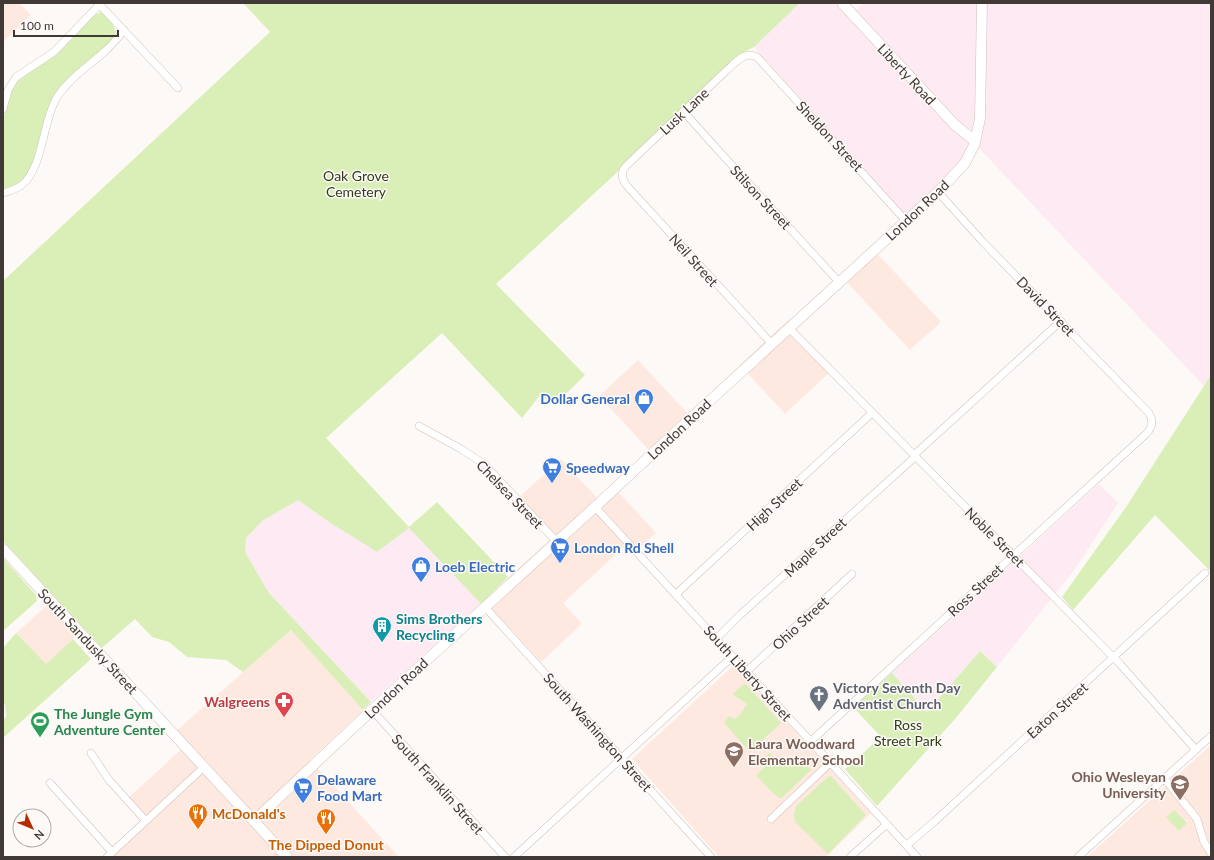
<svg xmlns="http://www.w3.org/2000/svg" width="1214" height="860" viewBox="0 0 1214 860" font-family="Lato,sans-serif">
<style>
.built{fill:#fee9e0}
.industrial{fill:#fdeaf2}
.green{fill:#daefb8}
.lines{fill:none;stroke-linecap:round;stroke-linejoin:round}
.street-casing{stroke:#d1c0b8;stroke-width:8}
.secondary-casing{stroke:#d1c0b8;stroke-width:11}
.street{stroke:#fff;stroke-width:7}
.secondary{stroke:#fff;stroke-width:10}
.labels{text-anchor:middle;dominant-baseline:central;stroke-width:3;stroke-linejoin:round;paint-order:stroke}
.street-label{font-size:14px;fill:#403936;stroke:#fdf9f7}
.park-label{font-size:14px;fill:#313e18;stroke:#fdf9f7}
.shop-label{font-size:14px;font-weight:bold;fill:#366cbe;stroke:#fdf9f7;text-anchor:start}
.culture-label{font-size:14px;font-weight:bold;fill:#0d838f;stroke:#fdf9f7;text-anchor:start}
.worship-label{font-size:14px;font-weight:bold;fill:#5b616d;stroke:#fdf9f7;text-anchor:start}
.health-label{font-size:14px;font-weight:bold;fill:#be3a42;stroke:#fdf9f7;text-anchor:end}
.leisure-label{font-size:14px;font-weight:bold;fill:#27864d;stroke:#fdf9f7;text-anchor:start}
.education-label{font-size:14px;font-weight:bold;fill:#785e54;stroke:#fdf9f7;text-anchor:start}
.food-label{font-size:14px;font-weight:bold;fill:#c56008;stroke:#fdf9f7;text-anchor:start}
</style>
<rect width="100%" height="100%" fill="#fdf9f7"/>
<!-- built -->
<path class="built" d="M 3,3 L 19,3 L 31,15 L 3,42 Z
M 871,247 L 941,322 L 910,350 L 840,275 Z
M 788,320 L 833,369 L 785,414 L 740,365 Z
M 638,360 L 688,414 L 650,451 L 599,396 Z
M 561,459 L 597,498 L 612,485 L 656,533 L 633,554 L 625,546 L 563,603 L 582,624 L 541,662 L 484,600 L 553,537 L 518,498 Z
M 55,598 L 84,628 L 46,665 L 16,633 Z
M 291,630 L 363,710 L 310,760 L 399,857 L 110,857 L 144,825 L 124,802 L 187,744 L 175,732 Z
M 734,665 L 871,813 L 826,857 L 719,857 L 632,759 Z
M 1211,745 L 1211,857 L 1087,857 Z"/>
<!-- industrial -->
<path class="industrial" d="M 800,3 L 837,3 L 850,16 L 864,3 L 1211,3 L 1211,375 L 1204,386 L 979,148 L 906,216 L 754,47 Z
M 1099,484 L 1118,503 L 1077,566 L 997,667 L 980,651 L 927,712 L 892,673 Z
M 298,500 L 329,522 L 377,552 L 409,528 L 481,604 L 371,702 L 269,593 L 245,552 L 246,538 L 262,521 Z"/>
<!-- green -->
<path class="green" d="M 243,3 L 800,3 L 754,47 L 740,54 L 611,178 L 496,284 L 585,375 L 554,406 L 541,394 L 522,418 L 442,333 L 326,438 L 409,527 L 437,502 L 508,577 L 481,604 L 409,528 L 377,552 L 329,522 L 298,500 L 262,521 L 246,538 L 245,552 L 269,593 L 371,702 L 363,710 L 291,630 L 243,672 L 226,660 L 187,657 L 169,642 L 152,637 L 135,619 L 102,648 L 3,541 L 3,281 L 270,32 Z
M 101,12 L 111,21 L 116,32 L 109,45 L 53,101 L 32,165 L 27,177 L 13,187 L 3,190 L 3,121 L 7,103 L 13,85 L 68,42 L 92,16 Z
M 1211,375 L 1211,572 L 1155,515 L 1073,610 L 1062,597 L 1126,507 Z
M 3,558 L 36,595 L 37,601 L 3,631 Z
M 16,633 L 46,664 L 73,639 L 91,659 L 3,738 L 3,720 L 6,717 L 5,704 L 3,702 L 3,648 Z
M 980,651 L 997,667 L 955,719 L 877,806 L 845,769 L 881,737 L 853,707 L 892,673 L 927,712 Z
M 745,683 L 781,723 L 750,752 L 724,723 L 729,716 L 734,719 L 739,716 L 747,704 L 732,694 Z
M 770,753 L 781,765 L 787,760 L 791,764 L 799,756 L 811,770 L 782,798 L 779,798 L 772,792 L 756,775 L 769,763 L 764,758 Z
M 831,776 L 866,815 L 828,854 L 795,822 L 794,814 L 796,806 L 828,777 Z
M 1174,810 L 1187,823 L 1179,831 L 1166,817 Z"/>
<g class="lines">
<!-- street casing -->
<g class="street-casing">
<path id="street" d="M 98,3 L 178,88
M 3,109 L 8,90 L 16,77 L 54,52 L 100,4
M 683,111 L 718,150 L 839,282
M 3,193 C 10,191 17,189 22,185 C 44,166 42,122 57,97 C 69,79 87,67 103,53 C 111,46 118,38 124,30
M 789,328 L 1120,664 L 1196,750
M 772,344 L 627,186 C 622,180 620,173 626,166 L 727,70 C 736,62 744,51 757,57 L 906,221
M 419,426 L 461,449 L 484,464 L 557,542
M 914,455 L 1061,321
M 595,507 L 917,857
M 676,594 L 872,413
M 485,607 L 711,857
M 717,638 L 740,615 L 915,457
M 747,671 L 852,574
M 372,710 L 505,857
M 811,741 L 1146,434 C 1152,428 1154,421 1149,413 L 983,242 L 938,192
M 91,753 L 109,780 L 146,821
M 1164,778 L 1197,819 L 1204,842 L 1211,853
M 50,783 L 112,852
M 771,819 L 831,762
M 907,845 L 935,821 L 1205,573
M 107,857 L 204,767
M 514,857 L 733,656
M 850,857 L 887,824
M 1078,857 L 1211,736"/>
</g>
<!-- secondary casing -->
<g class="secondary-casing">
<path id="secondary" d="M 842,3 L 955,125 L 975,141
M 3,549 L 287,857
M 254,821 L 372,710 L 595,507 L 680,428 L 938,192 L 965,163 L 975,143 L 980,118 L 982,3"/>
</g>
<!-- street -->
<use href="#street" class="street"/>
<!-- secondary -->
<use href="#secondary" class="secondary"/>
</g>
<!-- icons -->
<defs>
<g id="shop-pin" transform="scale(1)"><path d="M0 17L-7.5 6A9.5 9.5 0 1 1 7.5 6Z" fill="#3f7fe0" stroke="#fdf9f7"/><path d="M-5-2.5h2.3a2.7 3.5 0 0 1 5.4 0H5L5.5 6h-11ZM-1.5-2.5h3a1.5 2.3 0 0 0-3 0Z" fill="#fff"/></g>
<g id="supermarket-pin" transform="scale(1)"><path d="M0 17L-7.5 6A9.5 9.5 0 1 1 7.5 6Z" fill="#3f7fe0" stroke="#fdf9f7"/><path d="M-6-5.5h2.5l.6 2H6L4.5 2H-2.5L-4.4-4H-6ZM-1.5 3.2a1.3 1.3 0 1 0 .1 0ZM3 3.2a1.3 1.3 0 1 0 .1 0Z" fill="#fff"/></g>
<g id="building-pin" transform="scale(1)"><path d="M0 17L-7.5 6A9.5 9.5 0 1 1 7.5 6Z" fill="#0f9aa8" stroke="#fdf9f7"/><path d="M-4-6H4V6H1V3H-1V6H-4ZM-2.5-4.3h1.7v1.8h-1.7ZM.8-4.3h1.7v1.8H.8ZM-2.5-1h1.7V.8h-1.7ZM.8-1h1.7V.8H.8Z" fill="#fff"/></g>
<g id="church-pin" transform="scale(1)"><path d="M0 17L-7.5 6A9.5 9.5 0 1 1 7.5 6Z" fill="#6b7280" stroke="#fdf9f7"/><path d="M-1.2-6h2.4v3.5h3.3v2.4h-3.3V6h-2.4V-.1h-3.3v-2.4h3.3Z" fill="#fff"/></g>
<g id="pharmacy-pin" transform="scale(1)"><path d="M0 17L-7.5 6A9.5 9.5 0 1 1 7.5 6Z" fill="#e0444e" stroke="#fdf9f7"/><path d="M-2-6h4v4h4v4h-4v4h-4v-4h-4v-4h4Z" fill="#fff"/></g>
<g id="stadium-pin" transform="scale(1)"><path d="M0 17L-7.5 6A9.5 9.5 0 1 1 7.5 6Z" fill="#2e9e5b" stroke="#fdf9f7"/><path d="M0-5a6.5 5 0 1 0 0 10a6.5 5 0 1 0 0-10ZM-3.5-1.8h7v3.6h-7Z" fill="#fff"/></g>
<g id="school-pin" transform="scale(1)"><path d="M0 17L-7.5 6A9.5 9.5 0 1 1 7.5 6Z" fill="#8d6e63" stroke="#fdf9f7"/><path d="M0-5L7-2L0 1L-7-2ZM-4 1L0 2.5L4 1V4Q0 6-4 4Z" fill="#fff"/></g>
<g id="university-pin" transform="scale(1)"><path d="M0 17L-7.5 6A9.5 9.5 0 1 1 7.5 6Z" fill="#8d6e63" stroke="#fdf9f7"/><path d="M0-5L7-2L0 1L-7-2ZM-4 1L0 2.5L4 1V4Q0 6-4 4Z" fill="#fff"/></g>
<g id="restaurant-pin" transform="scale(1)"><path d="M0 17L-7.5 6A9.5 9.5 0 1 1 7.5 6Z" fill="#e8710a" stroke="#fdf9f7"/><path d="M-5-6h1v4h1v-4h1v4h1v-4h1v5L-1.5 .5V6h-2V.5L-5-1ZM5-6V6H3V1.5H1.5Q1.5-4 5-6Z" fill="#fff"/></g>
</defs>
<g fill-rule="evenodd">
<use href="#shop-pin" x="644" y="398"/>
<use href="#supermarket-pin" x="552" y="467"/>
<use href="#supermarket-pin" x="560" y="547"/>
<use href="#shop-pin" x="421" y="566"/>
<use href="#building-pin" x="382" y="626"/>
<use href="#church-pin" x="819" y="695"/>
<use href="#pharmacy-pin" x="284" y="701"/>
<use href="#stadium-pin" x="40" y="721"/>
<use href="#school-pin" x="734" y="751"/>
<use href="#university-pin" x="1180" y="784"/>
<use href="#supermarket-pin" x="303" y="787"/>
<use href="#restaurant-pin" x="198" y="813"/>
<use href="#restaurant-pin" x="326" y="818"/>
</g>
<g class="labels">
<!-- street labels -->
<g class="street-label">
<text transform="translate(907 74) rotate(47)">Liberty Road</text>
<text transform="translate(684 111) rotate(-43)">Lusk Lane</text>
<text transform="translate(830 136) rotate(47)">Sheldon Street</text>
<text transform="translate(761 197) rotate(47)">Stilson Street</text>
<text transform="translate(917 210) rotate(-43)">London Road</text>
<text transform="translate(694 260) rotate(48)">Neil Street</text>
<text transform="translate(1046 306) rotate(46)">David Street</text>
<text transform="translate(679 429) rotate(-43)">London Road</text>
<text transform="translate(510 494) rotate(46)">Chelsea Street</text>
<text transform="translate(774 504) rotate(-43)">High Street</text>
<text transform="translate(995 537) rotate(45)">Noble Street</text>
<text transform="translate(815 547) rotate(-43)">Maple Street</text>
<text transform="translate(975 590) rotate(-43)">Ross Street</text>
<text transform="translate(800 623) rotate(-43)">Ohio Street</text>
<text transform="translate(88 641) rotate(47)">South Sandusky Street</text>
<text transform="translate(748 673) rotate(48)">South Liberty Street</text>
<text transform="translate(396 688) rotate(-43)">London Road</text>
<text transform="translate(1057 710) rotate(-42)">Eaton Street</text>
<text transform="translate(598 732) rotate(48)">South Washington Street</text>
<text transform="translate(438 784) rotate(48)">South Franklin Street</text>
</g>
<!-- park labels -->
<g class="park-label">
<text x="356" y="175">Oak Grove<tspan x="356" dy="16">Cemetery</tspan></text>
<text x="908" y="724">Ross<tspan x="908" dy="16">Street Park</tspan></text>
</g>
<!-- shop labels -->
<g class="shop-label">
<text x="630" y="398" text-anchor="end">Dollar General</text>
<text x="566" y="467">Speedway</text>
<text x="574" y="547">London Rd Shell</text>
<text x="435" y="566">Loeb Electric</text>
<text x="317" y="779">Delaware<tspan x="317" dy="16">Food Mart</tspan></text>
</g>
<!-- culture labels -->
<g class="culture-label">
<text x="396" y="618">Sims Brothers<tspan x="396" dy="16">Recycling</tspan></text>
</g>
<!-- worship labels -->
<g class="worship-label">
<text x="833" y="687">Victory Seventh Day<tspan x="833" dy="16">Adventist Church</tspan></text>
</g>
<!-- health labels -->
<g class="health-label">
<text x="270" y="701">Walgreens</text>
</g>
<!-- leisure labels -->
<g class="leisure-label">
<text x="54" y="713">The Jungle Gym<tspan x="54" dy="16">Adventure Center</tspan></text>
</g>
<!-- education labels -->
<g class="education-label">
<text x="748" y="743">Laura Woodward<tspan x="748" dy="16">Elementary School</tspan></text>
<text x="1166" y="776" text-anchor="end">Ohio Wesleyan<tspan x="1166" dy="16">University</tspan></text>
</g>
<!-- food labels -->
<g class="food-label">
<text x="212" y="813">McDonald's</text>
<text x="326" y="844" text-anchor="middle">The Dipped Donut</text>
</g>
</g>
<!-- border -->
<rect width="1214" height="860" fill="none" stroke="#403936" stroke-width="8"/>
<!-- north arrow -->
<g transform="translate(32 828) rotate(134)"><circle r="19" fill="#fdf9f7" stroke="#b1acaa"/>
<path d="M0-3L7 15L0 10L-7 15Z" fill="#b52a02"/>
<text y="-6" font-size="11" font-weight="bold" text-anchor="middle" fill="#403936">N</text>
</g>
<!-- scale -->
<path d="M14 30v6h104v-6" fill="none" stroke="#403936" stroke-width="2"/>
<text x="20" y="30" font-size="12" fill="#403936" stroke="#fdf9f7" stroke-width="3" paint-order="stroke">100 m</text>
</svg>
